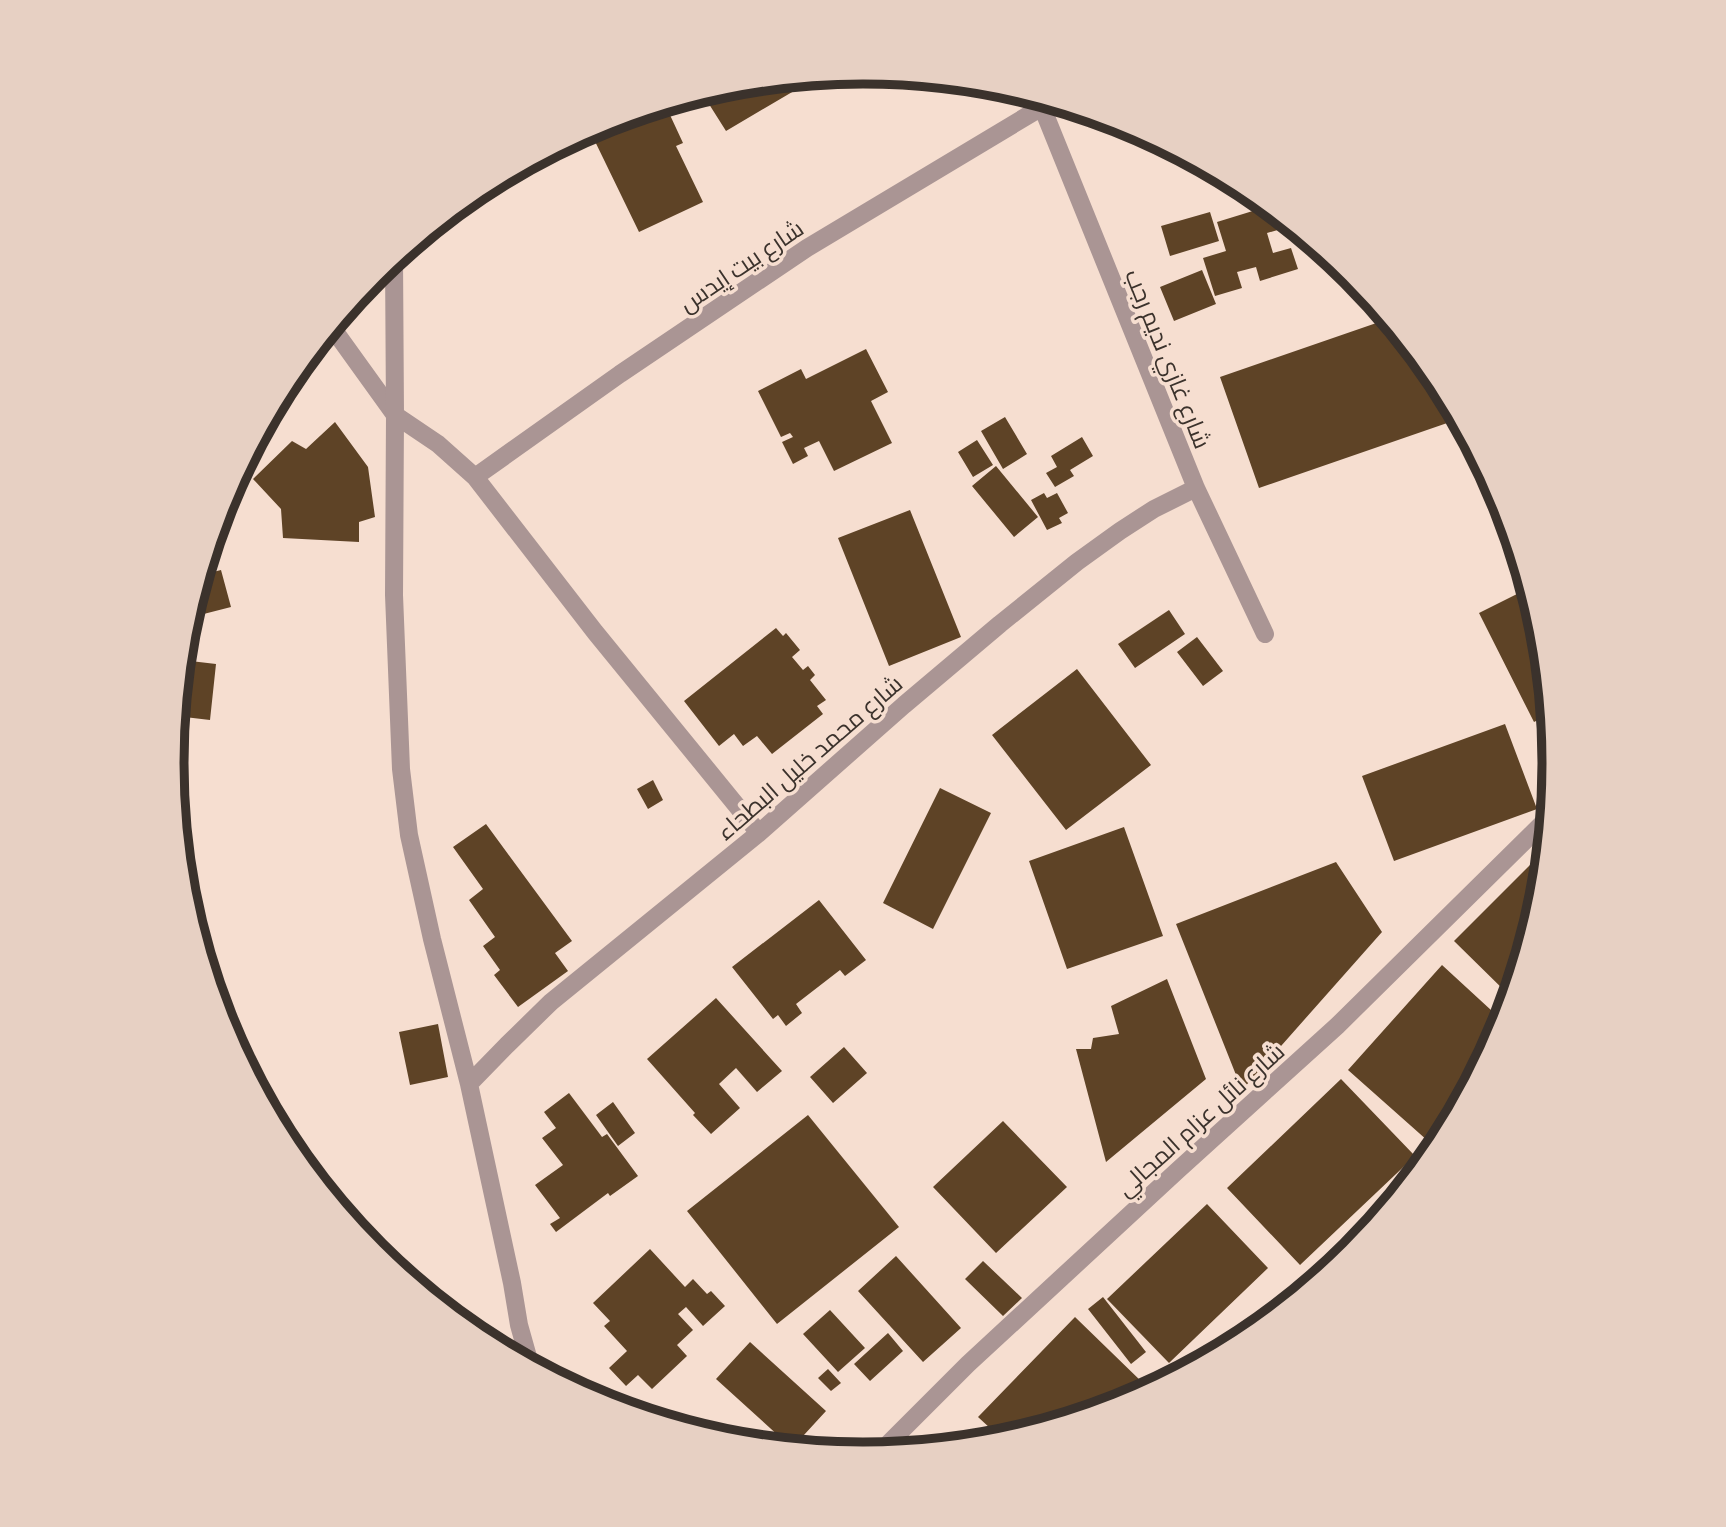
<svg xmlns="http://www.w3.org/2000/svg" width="1726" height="1527" viewBox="0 0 1726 1527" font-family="Literata,Cairo,serif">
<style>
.building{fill:#5e4326}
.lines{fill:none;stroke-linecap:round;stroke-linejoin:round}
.service{stroke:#aa9594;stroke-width:18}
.minor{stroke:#aa9594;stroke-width:18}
.labels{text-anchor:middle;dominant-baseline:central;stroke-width:7;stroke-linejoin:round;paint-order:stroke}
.street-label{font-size:24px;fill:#3b322c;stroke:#f6ded0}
.rim{fill:none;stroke:#3b322c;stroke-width:9}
</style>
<rect width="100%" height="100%" fill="#f6ded0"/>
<!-- building -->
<path class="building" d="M 793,79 L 799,88 L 726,131 L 702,93 L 728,85 Z
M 680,100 L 684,108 L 670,115 L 683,143 L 676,146 L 703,202 L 639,232 L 589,129 L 599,124 Z
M 1269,206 L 1275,211 L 1281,229 L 1267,233 L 1273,253 L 1291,248 L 1298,269 L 1260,281 L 1256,267 L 1237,272 L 1242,288 L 1215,296 L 1203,258 L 1226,251 L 1217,222 Z
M 1210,212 L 1219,241 L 1170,256 L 1161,226 Z
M 1202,270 L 1216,304 L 1174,321 L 1160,287 Z
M 1388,319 L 1438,379 L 1453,421 L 1259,488 L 1220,377 Z
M 866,349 L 888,392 L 871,401 L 892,443 L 834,471 L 819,441 L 804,448 L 808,456 L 793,464 L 782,442 L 793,437 L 790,433 L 781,437 L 758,391 L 801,369 L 806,379 Z
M 1005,417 L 1027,454 L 1003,469 L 981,431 Z
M 335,422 L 368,467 L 375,517 L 359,522 L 359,542 L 283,538 L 281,509 L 253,479 L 292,441 L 306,449 Z
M 1082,437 L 1093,456 L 1070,470 L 1074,476 L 1055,487 L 1046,473 L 1057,467 L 1051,456 Z
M 977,440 L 993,465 L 973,477 L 958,452 Z
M 996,466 L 1038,517 L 1014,537 L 972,486 Z
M 1044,493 L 1047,498 L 1057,493 L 1068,513 L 1059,518 L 1062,523 L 1047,530 L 1031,500 Z
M 910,510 L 961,637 L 889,666 L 838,538 Z
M 221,570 L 231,607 L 188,618 L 201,575 Z
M 1529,588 L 1542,629 L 1550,714 L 1534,722 L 1479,613 Z
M 1169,610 L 1185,634 L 1135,668 L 1118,644 Z
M 776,628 L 783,636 L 786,633 L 800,650 L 792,657 L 803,670 L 808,666 L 815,675 L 810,680 L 826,700 L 817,706 L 823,714 L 772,754 L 757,736 L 743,746 L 734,734 L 719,746 L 684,701 Z
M 1197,637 L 1223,671 L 1203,686 L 1177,652 Z
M 182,660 L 216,664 L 210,720 L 176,716 Z
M 1077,669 L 1151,765 L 1066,830 L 992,735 Z
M 1505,724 L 1537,809 L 1394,861 L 1362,776 Z
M 653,780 L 663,800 L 648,809 L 637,789 Z
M 940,788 L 991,813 L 933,929 L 883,903 Z
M 486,824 L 572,941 L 555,953 L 568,971 L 518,1007 L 494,975 L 500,970 L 483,946 L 495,937 L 469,900 L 483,889 L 453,847 Z
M 1124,827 L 1163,936 L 1067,969 L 1029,861 Z
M 1546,849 L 1541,899 L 1511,997 L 1454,941 Z
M 1336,862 L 1382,932 L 1242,1090 L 1176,924 Z
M 819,900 L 866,960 L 845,976 L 840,970 L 796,1004 L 802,1013 L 786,1026 L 778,1015 L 773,1019 L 732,967 Z
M 1442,965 L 1504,1022 L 1502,1029 L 1463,1102 L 1428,1141 L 1348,1070 Z
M 1167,979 L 1206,1079 L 1106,1162 L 1076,1049 L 1091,1049 L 1093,1038 L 1119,1034 L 1111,1006 Z
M 716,998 L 782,1071 L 757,1092 L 736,1068 L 719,1084 L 740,1108 L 711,1134 L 693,1115 L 695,1113 L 647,1059 Z
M 438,1024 L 448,1077 L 410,1085 L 399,1032 Z
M 844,1047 L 867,1073 L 833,1103 L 810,1077 Z
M 1341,1079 L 1415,1156 L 1300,1265 L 1227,1188 Z
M 569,1093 L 602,1137 L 607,1134 L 638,1176 L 610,1196 L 608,1193 L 556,1232 L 550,1224 L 560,1218 L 535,1185 L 563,1165 L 542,1138 L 556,1128 L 544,1112 Z
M 613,1102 L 635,1133 L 618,1146 L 596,1115 Z
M 808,1115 L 899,1227 L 777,1324 L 687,1211 Z
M 1003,1121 L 1067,1187 L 996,1253 L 933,1187 Z
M 1207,1204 L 1268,1268 L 1169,1363 L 1107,1299 Z
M 650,1249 L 685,1287 L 693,1279 L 707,1294 L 711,1291 L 725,1306 L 703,1326 L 686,1307 L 678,1314 L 693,1330 L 677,1345 L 687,1356 L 652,1389 L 638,1375 L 626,1386 L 609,1368 L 627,1351 L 604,1326 L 610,1321 L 593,1303 Z
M 896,1256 L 961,1328 L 923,1362 L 858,1291 Z
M 983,1261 L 1022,1298 L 1003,1316 L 965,1279 Z
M 1103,1297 L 1146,1352 L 1131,1364 L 1088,1309 Z
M 830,1310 L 865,1348 L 838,1372 L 803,1334 Z
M 1075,1317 L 1144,1384 L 1126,1403 L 1003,1440 L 978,1417 Z
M 888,1333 L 903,1351 L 870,1381 L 854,1364 Z
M 750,1342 L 826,1411 L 792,1448 L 716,1379 Z
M 828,1369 L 841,1383 L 831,1391 L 818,1378 Z
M 723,1425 L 736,1443 L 708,1436 Z"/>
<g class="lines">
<!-- service -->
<path class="service" d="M 331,326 L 395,415"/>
<!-- minor -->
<path class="minor" d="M 1038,97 L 1196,488 L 1265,634
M 394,258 L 395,415 L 394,595 L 401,769 L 409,835 L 432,939 L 469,1084 L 512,1283 L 519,1325 L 528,1357 L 534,1368
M 395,415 L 438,444 L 475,477 L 595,632 L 759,833
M 475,477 L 620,374 L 807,248 L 1042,107
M 469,1084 L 507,1045 L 551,1002 L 759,833 L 904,705 L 1000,624 L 1077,562 L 1120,531 L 1154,509 L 1196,488
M 878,1454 L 968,1364 L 1177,1171 L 1337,1026 L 1550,816"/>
</g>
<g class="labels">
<!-- street labels -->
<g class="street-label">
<text transform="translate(740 264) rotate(-34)">شارع بيت إيدس</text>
<text transform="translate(1170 358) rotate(68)">شارع غازي نديم رجب</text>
<text transform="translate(808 756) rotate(-41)">شارع محمد خليل البطحاء</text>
<text transform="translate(1199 1118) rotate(-42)">شارع نائل عزام المجالي</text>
</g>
</g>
<!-- crop -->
<path d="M0 0H1726V1527H0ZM184 763a679 679 0 1 1 1358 0a679 679 0 1 1-1358 0Z" fill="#e7d0c3" fill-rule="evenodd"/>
<path class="rim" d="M184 763a679 679 0 1 1 1358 0a679 679 0 1 1-1358 0Z"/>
</svg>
